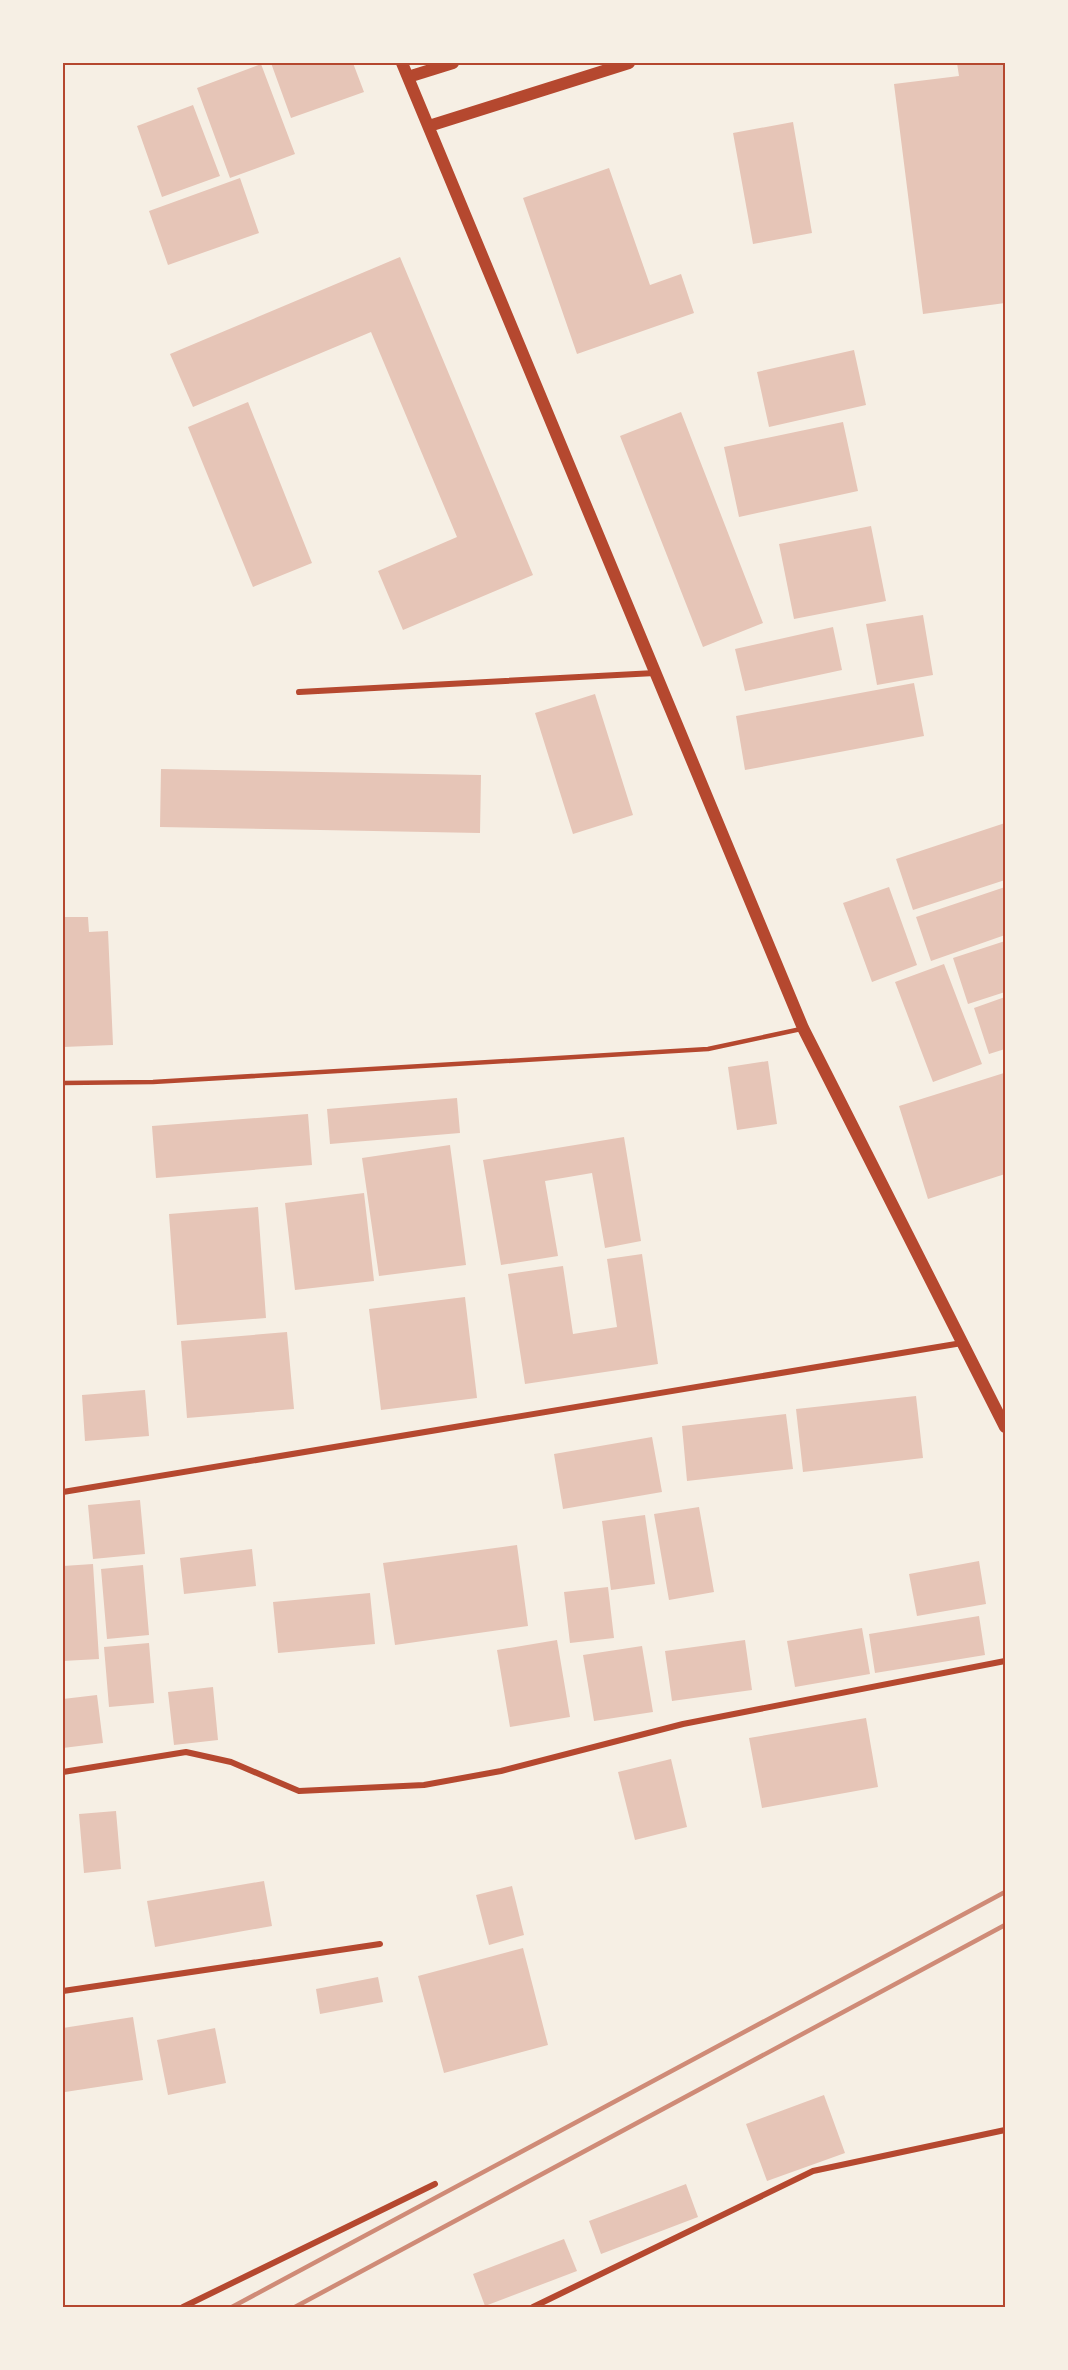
<svg xmlns="http://www.w3.org/2000/svg" width="1068" height="2370" viewBox="0 0 1068 2370" font-family="Lato,sans-serif">
<style>
.building{fill:#e6c5b7}
.lines{fill:none;stroke-linecap:round;stroke-linejoin:round}
.service{stroke:#b5482f;stroke-width:4.5}
.minor{stroke:#b5482f;stroke-width:6}
.secondary{stroke:#b5482f;stroke-width:12}
.rail{stroke:#cf8b77;stroke-width:4.5}
.neatline{fill:none;stroke:#b5482f;stroke-width:2}
</style>
<rect width="100%" height="100%" fill="#f6efe4"/>
<!-- building -->
<path class="building" d="M 271,63 L 353,63 L 364,92 L 291,118 Z
M 957,63 L 1004,63 L 1005,303 L 923,314 L 894,84 L 959,76 Z
M 261,64 L 295,154 L 230,178 L 197,88 Z
M 193,105 L 220,176 L 162,197 L 137,126 Z
M 793,122 L 812,233 L 753,244 L 733,133 Z
M 609,168 L 650,285 L 681,274 L 694,313 L 577,354 L 523,198 Z
M 240,178 L 259,233 L 168,265 L 149,211 Z
M 400,257 L 533,575 L 403,630 L 378,571 L 457,537 L 371,332 L 193,407 L 170,354 Z
M 854,350 L 866,405 L 769,427 L 757,372 Z
M 248,402 L 312,563 L 253,587 L 188,427 Z
M 681,412 L 763,623 L 703,647 L 620,436 Z
M 843,422 L 858,491 L 739,517 L 724,447 Z
M 871,526 L 886,601 L 794,619 L 779,544 Z
M 923,615 L 933,675 L 877,685 L 866,624 Z
M 833,627 L 842,670 L 745,691 L 735,649 Z
M 914,683 L 924,736 L 745,770 L 736,716 Z
M 595,694 L 633,815 L 573,834 L 535,713 Z
M 161,769 L 481,775 L 480,833 L 160,827 Z
M 1005,823 L 1005,880 L 913,910 L 896,859 Z
M 889,887 L 917,965 L 872,982 L 843,903 Z
M 1005,887 L 1005,935 L 931,961 L 916,917 Z
M 63,917 L 88,917 L 89,932 L 108,931 L 113,1045 L 63,1047 Z
M 1005,941 L 1005,992 L 968,1004 L 953,958 Z
M 944,964 L 982,1064 L 933,1082 L 895,982 Z
M 1005,997 L 1005,1049 L 989,1054 L 974,1008 Z
M 768,1061 L 777,1124 L 737,1130 L 728,1067 Z
M 1004,1073 L 1005,1174 L 928,1199 L 899,1106 Z
M 457,1098 L 460,1133 L 330,1144 L 327,1109 Z
M 308,1114 L 312,1165 L 156,1178 L 152,1126 Z
M 624,1137 L 641,1241 L 605,1248 L 592,1173 L 545,1181 L 558,1256 L 501,1265 L 483,1160 Z
M 450,1145 L 466,1265 L 379,1276 L 362,1158 Z
M 364,1193 L 374,1281 L 295,1290 L 285,1203 Z
M 258,1207 L 266,1318 L 177,1325 L 169,1214 Z
M 642,1254 L 658,1364 L 525,1384 L 508,1274 L 563,1266 L 573,1334 L 617,1327 L 607,1259 Z
M 465,1297 L 477,1398 L 381,1410 L 369,1309 Z
M 287,1332 L 294,1409 L 187,1418 L 181,1341 Z
M 145,1390 L 149,1436 L 85,1441 L 82,1395 Z
M 916,1396 L 923,1458 L 803,1472 L 796,1409 Z
M 786,1414 L 793,1469 L 687,1481 L 682,1426 Z
M 652,1437 L 662,1492 L 563,1509 L 554,1454 Z
M 140,1500 L 145,1554 L 93,1559 L 88,1505 Z
M 699,1507 L 714,1592 L 669,1600 L 654,1514 Z
M 645,1515 L 655,1584 L 611,1590 L 602,1521 Z
M 517,1545 L 528,1626 L 395,1645 L 383,1563 Z
M 252,1549 L 256,1586 L 184,1594 L 180,1558 Z
M 979,1561 L 986,1604 L 917,1616 L 909,1574 Z
M 93,1564 L 99,1659 L 63,1661 L 63,1566 Z
M 143,1565 L 149,1635 L 107,1639 L 101,1569 Z
M 608,1587 L 614,1638 L 570,1643 L 564,1592 Z
M 370,1593 L 375,1644 L 278,1653 L 273,1602 Z
M 979,1616 L 985,1655 L 875,1673 L 869,1634 Z
M 862,1628 L 870,1674 L 795,1687 L 787,1641 Z
M 557,1640 L 570,1717 L 510,1727 L 497,1650 Z
M 745,1640 L 752,1690 L 672,1701 L 665,1651 Z
M 149,1643 L 154,1703 L 109,1707 L 104,1647 Z
M 642,1646 L 653,1712 L 594,1721 L 583,1655 Z
M 213,1687 L 218,1740 L 174,1745 L 168,1692 Z
M 97,1695 L 103,1743 L 63,1748 L 63,1699 Z
M 866,1718 L 878,1787 L 762,1808 L 749,1738 Z
M 671,1759 L 687,1827 L 635,1840 L 618,1772 Z
M 116,1811 L 121,1869 L 84,1873 L 79,1814 Z
M 264,1881 L 272,1926 L 155,1947 L 147,1901 Z
M 512,1886 L 524,1935 L 489,1945 L 476,1895 Z
M 523,1948 L 548,2045 L 444,2073 L 418,1976 Z
M 378,1977 L 383,2002 L 320,2014 L 316,1989 Z
M 133,2017 L 143,2080 L 65,2092 L 63,2028 Z
M 215,2028 L 226,2083 L 168,2095 L 157,2040 Z
M 824,2095 L 845,2153 L 767,2181 L 746,2124 Z
M 686,2184 L 698,2217 L 601,2254 L 589,2221 Z
M 564,2239 L 577,2271 L 485,2306 L 473,2274 Z"/>
<g class="lines">
<!-- service -->
<path class="service" d="M 63,1083 L 153,1082 L 708,1049 L 801,1029"/>
<!-- minor -->
<path class="minor" d="M 299,692 L 655,673
M 63,1492 L 962,1343
M 63,1772 L 186,1752 L 231,1762 L 299,1791 L 424,1785 L 501,1771 L 683,1724 L 1005,1661
M 63,1991 L 380,1944
M 183,2307 L 435,2184
M 533,2307 L 813,2171 L 1005,2130"/>
<!-- secondary -->
<path class="secondary" d="M 402,63 L 803,1028 L 1005,1427
M 408,77 L 453,63
M 429,126 L 629,63"/>
<!-- rail -->
<path class="rail" d="M 232,2307 L 1005,1892
M 295,2307 L 1005,1925"/>
</g>
<!-- border -->
<rect width="1068" height="2370" fill="none" stroke="#f6efe4" stroke-width="129"/>
<rect x="64" y="64" width="940" height="2242" class="neatline"/>
</svg>
